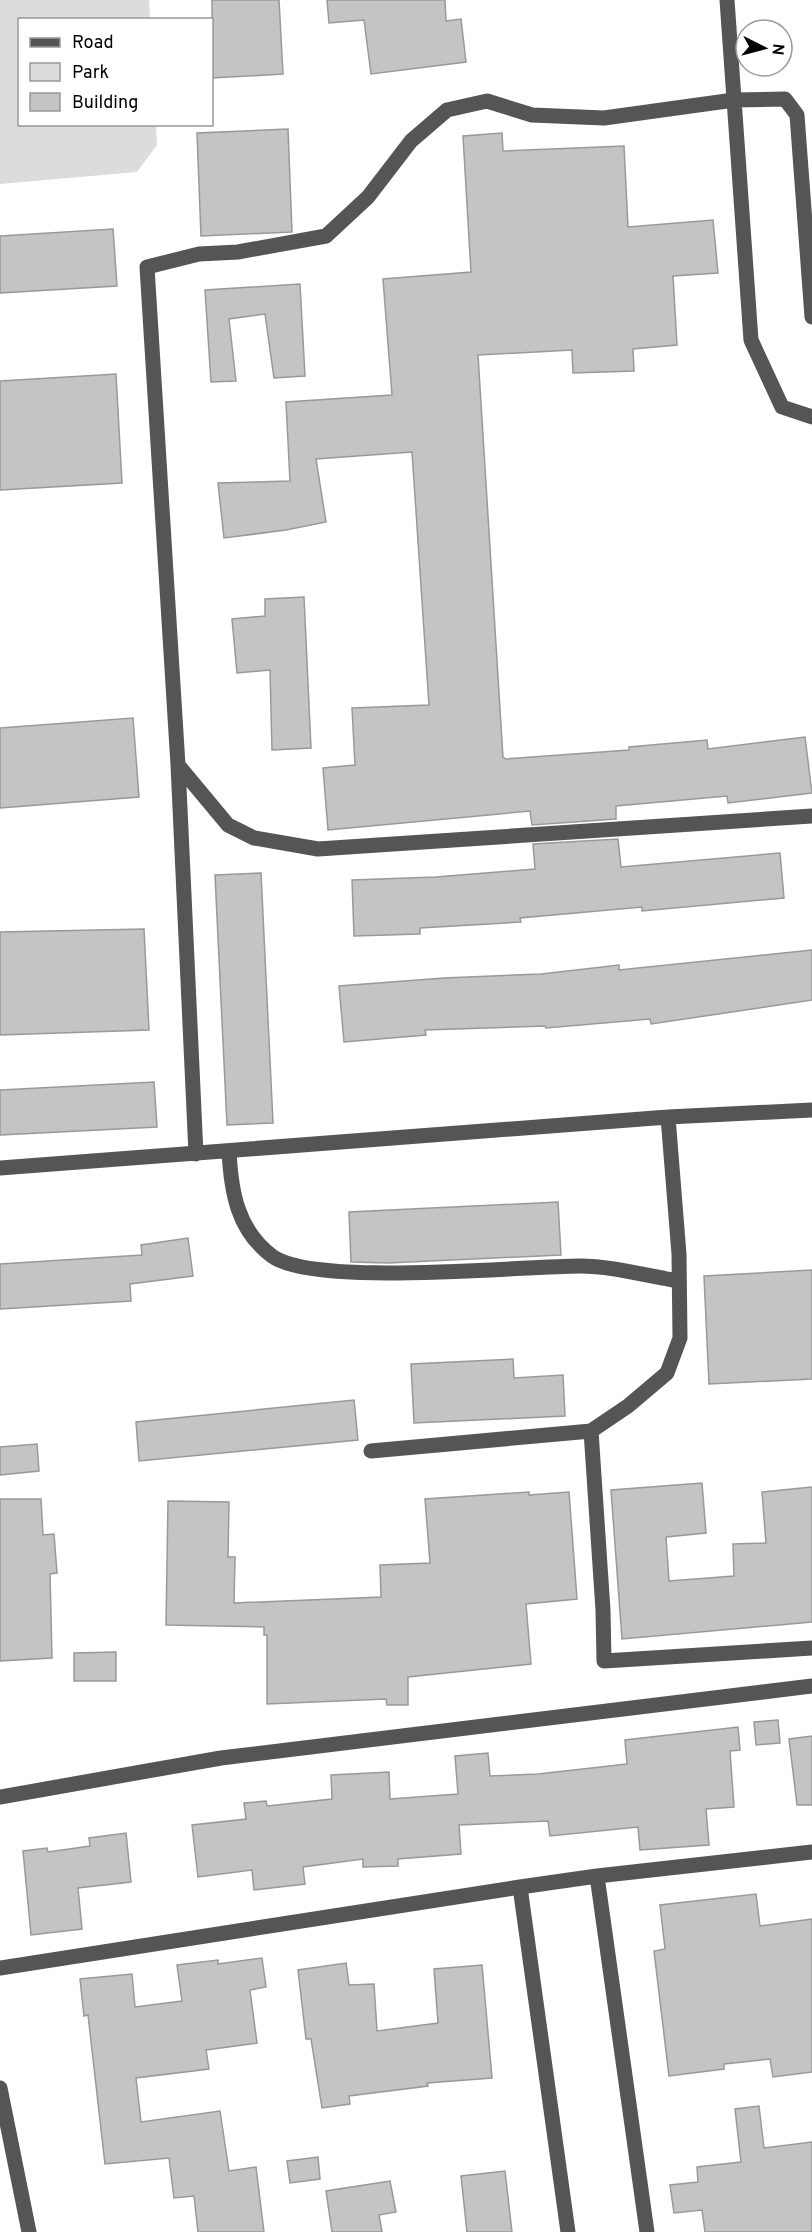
<svg xmlns="http://www.w3.org/2000/svg" width="812" height="2232" viewBox="0 0 812 2232" font-family="Overpass,sans-serif">
<style>
.green{fill:#dcdcdc}
.building{fill:#c4c4c4;stroke:#999;stroke-width:1.5}
.lines{fill:none;stroke-linecap:round;stroke-linejoin:round}
.minor{stroke:#555;stroke-width:15}
</style>
<rect width="100%" height="100%" fill="#fff"/>
<!-- green -->
<path class="green" d="M 0,0 L 149,0 L 150,19 L 20,20 L 20,124 L 156,125 L 157,145 L 137,172 L 0,184 Z"/>
<!-- building -->
<path class="building" d="M 212,0 L 279,0 L 283,74 L 212,78 Z
M 327,0 L 445,0 L 446,21 L 461,19 L 466,62 L 371,74 L 364,20 L 329,23 Z
M 288,129 L 292,232 L 201,236 L 197,133 Z
M 502,133 L 503,151 L 624,146 L 628,227 L 713,220 L 718,273 L 673,276 L 677,345 L 633,349 L 634,371 L 573,373 L 572,350 L 478,355 L 503,757 L 506,759 L 629,750 L 629,747 L 707,740 L 708,749 L 805,737 L 812,793 L 728,803 L 727,796 L 616,806 L 616,819 L 532,825 L 530,811 L 328,830 L 323,768 L 355,765 L 352,708 L 429,705 L 412,452 L 316,459 L 326,522 L 286,530 L 224,538 L 218,483 L 290,481 L 286,402 L 392,395 L 383,279 L 471,272 L 463,136 Z
M 113,229 L 117,286 L 0,293 L 0,236 Z
M 300,284 L 305,376 L 274,378 L 265,314 L 229,319 L 236,381 L 211,382 L 205,290 Z
M 116,374 L 122,483 L 0,490 L 0,381 Z
M 304,597 L 311,748 L 272,750 L 270,670 L 237,673 L 232,619 L 265,616 L 265,599 Z
M 133,718 L 139,797 L 0,808 L 0,728 Z
M 618,839 L 621,867 L 780,853 L 784,898 L 642,911 L 642,907 L 520,918 L 521,922 L 420,928 L 420,934 L 354,936 L 352,880 L 436,877 L 535,869 L 533,844 Z
M 261,873 L 273,1123 L 227,1125 L 215,875 Z
M 144,929 L 149,1030 L 0,1035 L 0,932 Z
M 812,950 L 812,1000 L 651,1024 L 650,1019 L 546,1028 L 545,1026 L 425,1030 L 426,1035 L 344,1042 L 339,986 L 444,978 L 541,974 L 619,965 L 619,970 Z
M 154,1082 L 157,1127 L 0,1135 L 0,1090 Z
M 558,1202 L 561,1255 L 388,1263 L 351,1262 L 349,1212 Z
M 188,1238 L 193,1276 L 130,1284 L 131,1301 L 0,1309 L 0,1264 L 142,1255 L 141,1245 Z
M 812,1270 L 812,1379 L 709,1384 L 704,1276 Z
M 513,1359 L 514,1378 L 563,1375 L 565,1416 L 414,1423 L 411,1364 Z
M 354,1400 L 358,1440 L 139,1461 L 136,1422 Z
M 37,1444 L 39,1471 L 0,1475 L 0,1447 Z
M 702,1483 L 706,1533 L 666,1537 L 669,1581 L 734,1576 L 733,1544 L 766,1543 L 762,1492 L 812,1487 L 812,1622 L 622,1639 L 611,1490 Z
M 529,1492 L 529,1495 L 569,1492 L 577,1599 L 526,1604 L 531,1664 L 408,1677 L 408,1705 L 387,1705 L 386,1699 L 267,1704 L 267,1635 L 264,1635 L 264,1627 L 166,1625 L 168,1501 L 229,1502 L 228,1557 L 235,1557 L 234,1603 L 381,1597 L 380,1565 L 430,1563 L 425,1499 Z
M 0,1499 L 41,1499 L 43,1535 L 54,1534 L 57,1573 L 50,1574 L 52,1658 L 0,1661 Z
M 116,1652 L 116,1681 L 74,1681 L 74,1653 Z
M 778,1720 L 780,1743 L 756,1745 L 754,1722 Z
M 738,1727 L 740,1750 L 730,1751 L 734,1807 L 706,1809 L 709,1845 L 640,1850 L 638,1827 L 550,1836 L 548,1821 L 459,1825 L 461,1854 L 398,1859 L 398,1866 L 363,1867 L 363,1859 L 303,1867 L 305,1884 L 254,1890 L 252,1870 L 198,1877 L 192,1825 L 246,1819 L 244,1803 L 266,1801 L 267,1806 L 332,1799 L 331,1775 L 389,1772 L 390,1799 L 458,1794 L 455,1756 L 488,1753 L 490,1776 L 538,1774 L 627,1764 L 625,1740 Z
M 812,1736 L 812,1805 L 797,1805 L 789,1739 Z
M 126,1833 L 131,1882 L 78,1888 L 82,1929 L 31,1935 L 23,1851 L 47,1848 L 48,1852 L 90,1846 L 89,1838 Z
M 756,1894 L 760,1926 L 812,1919 L 812,2072 L 773,2077 L 770,2059 L 724,2064 L 724,2069 L 669,2076 L 654,1951 L 665,1949 L 660,1905 Z
M 262,1958 L 266,1987 L 250,1990 L 257,2043 L 206,2050 L 209,2069 L 136,2078 L 141,2122 L 220,2111 L 229,2171 L 256,2167 L 264,2232 L 198,2232 L 194,2196 L 174,2198 L 169,2158 L 105,2164 L 88,2015 L 84,2016 L 80,1979 L 132,1974 L 135,2007 L 182,2001 L 177,1965 L 218,1960 L 218,1964 Z
M 346,1963 L 349,1985 L 374,1984 L 377,2031 L 438,2023 L 434,1969 L 482,1965 L 492,2078 L 427,2083 L 428,2086 L 349,2096 L 350,2104 L 322,2108 L 311,2039 L 306,2039 L 298,1970 Z
M 759,2106 L 764,2148 L 812,2142 L 812,2232 L 705,2232 L 702,2210 L 674,2213 L 670,2185 L 698,2182 L 697,2167 L 741,2162 L 735,2109 Z
M 318,2157 L 320,2179 L 290,2183 L 287,2161 Z
M 505,2171 L 512,2232 L 467,2232 L 461,2176 Z
M 390,2181 L 396,2212 L 379,2215 L 382,2232 L 332,2232 L 326,2191 Z"/>
<g class="lines">
<!-- minor -->
<path class="minor" d="M 727,0 L 751,340 L 782,407 L 812,417
M 178,765 L 228,825 L 254,838 L 318,849 L 812,816
M 229,1151 C 231,1191 237,1230 272,1256 C 314,1287 519,1266 580,1266 C 612,1266 647,1276 679,1281
M 196,1154 L 178,765 L 147,267 L 199,254 L 238,252 L 326,236 L 368,197 L 411,141 L 447,110 L 487,101 L 532,115 L 604,118 L 734,100 L 785,99 L 797,115 L 812,317
M 0,1168 L 668,1117 L 812,1110
M 591,1431 L 603,1610 L 604,1661 L 812,1648
M 371,1451 L 591,1431 L 628,1406 L 667,1373 L 680,1338 L 679,1254 L 668,1117
M 0,1797 L 221,1758 L 812,1686
M 520,1887 L 597,1876
M 0,1968 L 520,1887 L 568,2232
M 0,2088 L 29,2232
M 647,2232 L 597,1876 L 812,1852"/>
</g>
<!-- legend -->
<rect x="18" y="18" width="195" height="108" fill="#ffffff" stroke="#999999" stroke-width="1.5"/>
<rect x="30" y="38" width="30" height="9" fill="#555555" stroke="#999999" stroke-width="1.5"/>
<text x="72" y="48" font-size="18" fill="#000000">Road</text>
<rect x="30" y="63" width="30" height="18" fill="#dcdcdc" stroke="#999999" stroke-width="1.5"/>
<text x="72" y="78" font-size="18" fill="#000000">Park</text>
<rect x="30" y="93" width="30" height="18" fill="#c4c4c4" stroke="#999999" stroke-width="1.5"/>
<text x="72" y="108" font-size="18" fill="#000000">Building</text>
<!-- north arrow -->
<g transform="translate(764 48) rotate(96)"><circle r="28" fill="#ffffff" stroke="#999999" stroke-width="1.5"/>
<path d="M0-4.5L10 22L0 15L-10 22Z" fill="#000000"/>
<text y="-9" font-size="16" font-weight="bold" text-anchor="middle" fill="#000000">N</text>
</g>
</svg>
